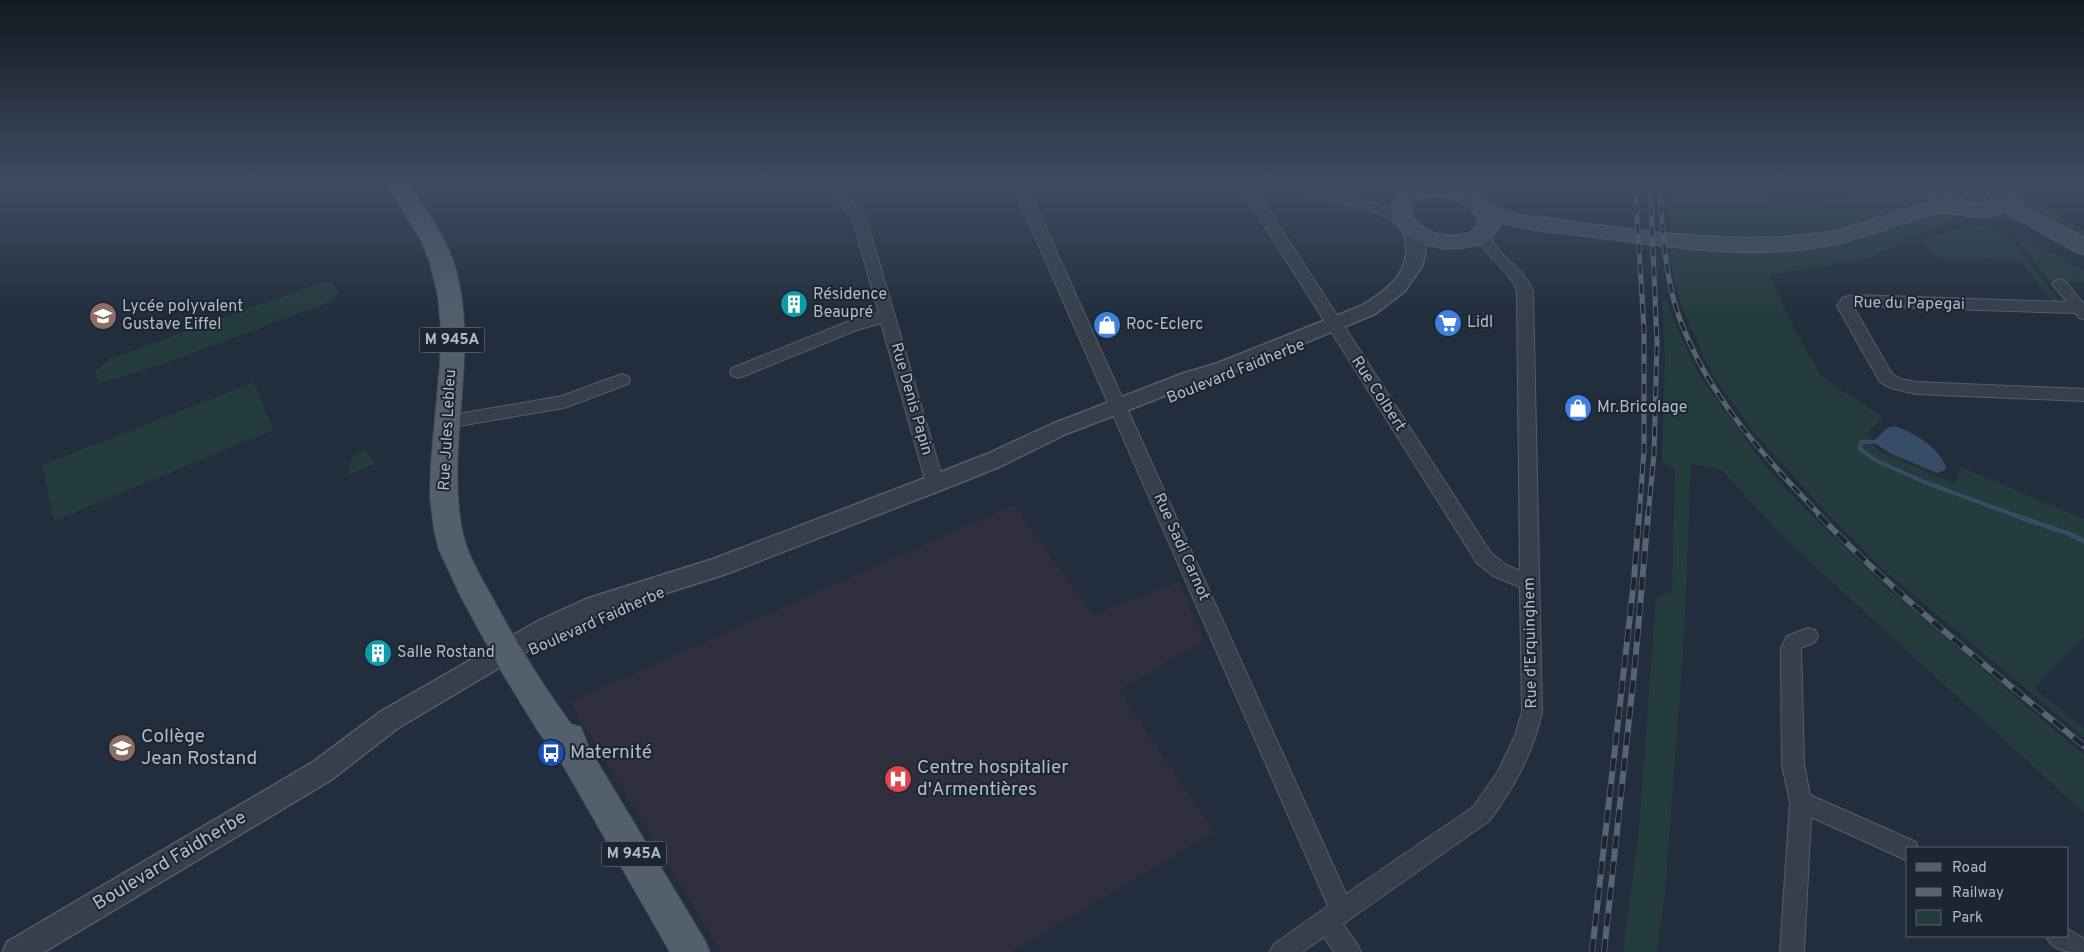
<svg xmlns="http://www.w3.org/2000/svg" width="2084" height="952" viewBox="0 0 2084 952" font-family="Overpass,sans-serif">
<style>
.medical{fill:#302f3e}
.green{fill:#243c3e}
.water{fill:#374c67}
.lines{fill:none;stroke-linecap:round;stroke-linejoin:round}
.stream-far1{stroke:#374c67;stroke-width:4}
.stream{stroke:#374c67;stroke-width:5}
.minor-casing{stroke:#545e6b;stroke-width:2}
.tertiary-casing{stroke:#545e6b;stroke-width:3}
.secondary-casing{stroke:#545e6b;stroke-width:3}
.primary-casing{stroke:#3f4956;stroke-width:2}
.minor{fill:#36404d;fill-rule:evenodd}
.tertiary{fill:#36404d;fill-rule:evenodd}
.secondary{fill:#444f60;fill-rule:evenodd}
.primary{fill:#545f6d;fill-rule:evenodd}
.rail-far1-casing{stroke:#586474;stroke-width:5}
.rail-casing{stroke:#586474;stroke-width:6}
.rail-far1{stroke:#1c2532;stroke-width:3;stroke-dasharray:10;stroke-linecap:butt}
.rail{stroke:#1c2532;stroke-width:4.5;stroke-dasharray:13;stroke-linecap:butt}
.labels{text-anchor:middle;dominant-baseline:central;stroke-width:4;stroke-linejoin:round;paint-order:stroke}
.shield{fill:#1c2532;stroke:#858e9b;stroke-width:1}
.shield-label{font-size:15px;font-weight:bold;fill:#b2bbc8}
.poi-label{font-size:16px;fill:#b2bbc8;stroke:#1c2532;text-anchor:start}
.street-label{font-size:16px;fill:#b2bbc8;stroke:#1c2532}
.near-poi-label{font-size:19px;fill:#b2bbc8;stroke:#1c2532;text-anchor:start}
.near-street-label{font-size:19px;fill:#b2bbc8;stroke:#1c2532}
</style>
<rect width="100%" height="100%" fill="#222e3d"/>
<!-- medical -->
<path class="medical" d="M 1014,505 L 1093,615 L 1179,582 L 1204,640 L 1119,690 L 1214,832 L 1011,952 L 721,952 L 570,702 Z"/>
<!-- green -->
<path class="green" d="M 1666,184 L 1769,184 L 1769,187 L 1775,206 L 1810,205 L 1882,184 L 1919,184 L 1919,189 L 1959,219 L 1916,235 L 1869,258 L 1769,275 L 1796,332 L 1823,378 L 1883,417 L 1866,434 L 1873,439 L 1873,445 L 1879,451 L 1955,484 L 1961,467 L 2084,519 L 2084,637 L 2034,688 L 2084,729 L 2084,737 L 1883,569 L 1830,516 L 1757,436 L 1717,381 L 1702,355 L 1698,341 L 1687,321 L 1676,287 L 1669,251 L 1673,249 Z
M 1937,184 L 1983,184 L 1988,187 L 1993,200 C 1973,212 1956,198 1938,187 Z
M 2016,188 L 2084,230 L 2084,252 L 2024,224 L 1990,216 Z
M 1981,225 L 2007,234 L 2059,301 L 2052,301 L 2020,260 L 1936,257 L 1922,240 L 1964,227 Z
M 2016,238 L 2035,244 L 2084,270 L 2084,282 L 2050,282 Z
M 322,282 L 333,283 L 338,293 L 330,302 L 166,363 L 98,384 L 95,372 L 110,359 Z
M 1662,301 L 1667,301 L 1678,330 L 1700,377 L 1768,470 L 1820,524 L 1886,587 L 2084,755 L 2084,813 L 1782,536 L 1723,471 L 1709,467 L 1691,464 L 1684,639 L 1665,893 L 1657,952 L 1623,952 L 1639,827 L 1656,597 L 1672,592 L 1675,469 L 1662,463 L 1665,357 Z
M 254,382 L 273,430 L 54,521 L 42,465 Z
M 366,450 L 375,464 L 347,475 L 353,455 Z"/>
<!-- water -->
<path class="water" d="M 1893,426 C 1912,431 1941,448 1946,468 L 1943,471 L 1938,473 L 1930,470 L 1891,454 L 1873,442 L 1887,428 Z"/>
<g class="lines">
<!-- stream-far1 -->
<path class="stream-far1" d="M 1873,442 L 1861,442 L 1860,449 L 1875,460 L 1924,482 L 2017,516"/>
<!-- stream -->
<path class="stream" d="M 2014,515 L 2070,534 L 2084,541"/>
<!-- minor casing -->
<g class="minor-casing">
<path id="minor" d="M 824,184 L 838,184 L 866,218 L 944,483 L 941,488 L 935,490 L 929,488 L 926,483 L 881,323 L 857,330 L 744,376 L 738,378 L 732,376 L 730,372 L 732,368 L 847,322 L 879,313 L 852,218 Z
M 1012,184 L 1026,184 L 1346,894 L 1473,807 L 1497,773 L 1515,736 L 1522,712 L 1520,587 L 1493,576 L 1477,563 L 1238,184 L 1252,184 L 1491,553 L 1506,565 L 1520,571 L 1517,291 C 1509,268 1485,258 1476,235 L 1478,232 L 1488,232 C 1491,236 1492,241 1495,246 C 1508,262 1525,271 1533,291 L 1542,712 C 1534,751 1513,790 1489,821 L 1343,924 L 1357,944 L 1361,952 L 1334,952 L 1324,937 L 1302,952 L 1270,952 L 1274,944 L 1328,906 Z
M 1275,184 L 1295,184 L 1320,191 L 1378,204 L 1408,217 L 1410,220 L 1408,223 C 1395,226 1384,214 1372,211 C 1340,202 1309,197 1277,187 Z
M 2060,279 L 2065,281 L 2084,304 L 2084,319 L 2079,318 L 2075,313 L 1853,306 L 1892,374 L 1901,379 L 1916,382 L 2084,389 L 2084,401 L 1916,394 L 1891,388 L 1880,382 L 1837,306 L 1843,297 L 1857,295 L 2067,302 L 2052,284 L 2055,281 Z
M 622,374 L 628,376 L 630,380 L 628,384 L 564,408 L 447,428 L 441,426 L 439,422 L 441,418 L 447,416 L 562,396 Z
M 1808,628 L 1815,630 L 1818,636 L 1815,642 L 1801,648 L 1804,765 L 1810,795 L 1916,842 L 1918,848 L 1908,848 L 1908,861 L 1811,817 L 1804,952 L 1780,952 L 1790,802 L 1782,765 L 1781,648 L 1787,636 Z
M 2068,929 L 2084,939 L 2084,952 C 2068,952 2053,952 2046,936 L 2068,936 Z"/>
</g>
<!-- tertiary casing -->
<g class="tertiary-casing">
<path id="tertiary" d="M 1412,225 L 1418,226 L 1425,243 L 1425,255 L 1422,266 L 1405,291 L 1375,314 L 1229,374 L 1198,383 L 1066,434 L 1001,466 L 962,482 L 726,574 L 601,614 L 554,635 L 398,728 L 331,780 L 44,952 L 3,952 L 7,942 L 313,762 L 380,712 L 538,621 L 586,599 L 713,559 L 946,470 L 987,454 L 1052,424 L 1184,373 L 1215,364 L 1361,306 C 1391,288 1416,268 1403,230 L 1406,226 Z"/>
</g>
<!-- secondary casing -->
<g class="secondary-casing">
<path id="secondary" d="M 1425,184 C 1443,183 1464,186 1480,196 C 1484,198 1487,203 1491,206 C 1506,214 1526,216 1542,218 C 1635,230 1732,247 1825,233 C 1863,227 1898,209 1935,202 L 1926,195 L 1918,184 L 1938,184 L 1949,193 L 1970,203 L 1986,204 L 1992,200 L 1990,194 L 1980,184 L 2001,184 L 2027,208 L 2084,238 L 2084,254 L 2077,252 L 2013,216 L 2005,210 C 1988,224 1959,211 1938,213 C 1900,221 1866,238 1828,245 C 1752,260 1673,247 1597,237 C 1564,233 1531,231 1499,222 L 1500,225 L 1491,238 L 1481,244 L 1459,248 L 1443,248 L 1427,244 L 1405,235 L 1393,220 L 1390,207 L 1401,192 ZM 1428,196 C 1449,194 1475,201 1479,225 C 1465,246 1410,235 1410,207 L 1415,200 Z"/>
</g>
<!-- primary casing -->
<g class="primary-casing">
<path id="primary" d="M 387,184 L 409,184 C 425,209 444,234 454,263 C 481,351 445,441 462,530 C 467,555 481,577 493,599 C 516,642 542,684 571,724 L 581,727 L 589,748 L 704,939 L 710,952 L 670,952 L 564,767 L 538,731 L 503,674 L 461,597 L 439,550 L 434,530 L 430,497 L 431,463 L 440,363 L 441,329 L 438,296 L 430,263 L 422,242 Z"/>
</g>
<!-- minor -->
<use href="#minor" class="minor"/>
<!-- tertiary -->
<use href="#tertiary" class="tertiary"/>
<!-- secondary -->
<use href="#secondary" class="secondary"/>
<!-- primary -->
<use href="#primary" class="primary"/>
<!-- rail-far1 casing -->
<g class="rail-far1-casing">
<path id="rail-far1" d="M 1635,184 L 1644,329 L 1644,450 L 1639,516
M 1660,184 C 1662,223 1664,263 1674,301 C 1698,385 1762,455 1821,516
M 1648,516 L 1654,454 L 1657,342 L 1650,184"/>
</g>
<!-- rail casing -->
<g class="rail-casing">
<path id="rail" d="M 1819,515 C 1900,600 1994,672 2084,746
M 1592,952 L 1634,580 L 1639,515
M 1604,952 L 1635,664 L 1648,515"/>
</g>
<!-- rail-far1 -->
<use href="#rail-far1" class="rail-far1"/>
<!-- rail -->
<use href="#rail" class="rail"/>
</g>
<!-- sky -->
<linearGradient id="sky" x2="0" y2="1"><stop stop-color="#131922"/><stop offset="0.58" stop-color="#3e4c62"/><stop offset="1" stop-color="#3e4c62" stop-opacity="0"/></linearGradient>
<rect width="2084" height="317" fill="url(#sky)"/>
<!-- icons -->
<defs>
<g id="building-disc" transform="scale(1.4375)"><circle r="9.5" fill="#0f9aa8" stroke="#1c2532"/><path d="M-4-6H4V6H1V3H-1V6H-4ZM-2.5-4.3h1.7v1.8h-1.7ZM.8-4.3h1.7v1.8H.8ZM-2.5-1h1.7V.8h-1.7ZM.8-1h1.7V.8H.8Z" fill="#fff"/></g>
<g id="school-disc" transform="scale(1.4375)"><circle r="9.5" fill="#8d6e63" stroke="#1c2532"/><path d="M0-5L7-2L0 1L-7-2ZM-4 1L0 2.5L4 1V4Q0 6-4 4Z" fill="#fff"/></g>
<g id="supermarket-disc" transform="scale(1.4375)"><circle r="9.5" fill="#3f7fe0" stroke="#1c2532"/><path d="M-6-5.5h2.5l.6 2H6L4.5 2H-2.5L-4.4-4H-6ZM-1.5 3.2a1.3 1.3 0 1 0 .1 0ZM3 3.2a1.3 1.3 0 1 0 .1 0Z" fill="#fff"/></g>
<g id="shop-disc" transform="scale(1.4375)"><circle r="9.5" fill="#3f7fe0" stroke="#1c2532"/><path d="M-5-2.5h2.3a2.7 3.5 0 0 1 5.4 0H5L5.5 6h-11ZM-1.5-2.5h3a1.5 2.3 0 0 0-3 0Z" fill="#fff"/></g>
<g id="bus-disc" transform="scale(1.4375)"><circle r="9.5" fill="#1a4fb4" stroke="#1c2532"/><path d="M-5-6H5V4H4V6H2V4H-2V6H-4V4H-5ZM-3.5-4V0h7V-4ZM-3.5 1.2v1.5H-2V1.2ZM2 1.2v1.5H3.5V1.2Z" fill="#fff"/></g>
<g id="hospital-disc" transform="scale(1.4375)"><circle r="9.5" fill="#e0444e" stroke="#1c2532"/><path d="M-5-5h3v3.5h4V-5h3V5h-3V1.5h-4V5h-3Z" fill="#fff"/></g>
</defs>
<g fill-rule="evenodd">
<use href="#building-disc" x="794" y="304"/>
<use href="#school-disc" x="103" y="316"/>
<use href="#supermarket-disc" x="1448" y="323"/>
<use href="#shop-disc" x="1107" y="325"/>
<use href="#shop-disc" x="1578" y="408"/>
<use href="#building-disc" x="378" y="653"/>
<use href="#school-disc" x="122" y="748"/>
<use href="#bus-disc" x="551" y="753"/>
<use href="#hospital-disc" x="898" y="779"/>
</g>
<g class="labels">
<!-- shield labels -->
<g class="shield">
<rect x="419.5" y="327.5" width="65" height="25" rx="4"/>
<rect x="601.5" y="841.5" width="65" height="25" rx="4"/>
</g>
<g class="shield-label">
<text x="452" y="340">M 945A</text>
<text x="634" y="854">M 945A</text>
</g>
<!-- poi labels -->
<g class="poi-label">
<text x="813" y="295">Résidence<tspan x="813" dy="18">Beaupré</tspan></text>
<text x="122" y="307">Lycée polyvalent<tspan x="122" dy="18">Gustave Eiffel</tspan></text>
<text x="1467" y="323">Lidl</text>
<text x="1126" y="325">Roc-Eclerc</text>
<text x="1597" y="408">Mr.Bricolage</text>
<text x="397" y="653">Salle Rostand</text>
</g>
<!-- street labels -->
<g class="street-label">
<text transform="translate(1909 304) rotate(1)">Rue du Papegai</text>
<text transform="translate(1236 372) rotate(-22)">Boulevard Faidherbe</text>
<text transform="translate(1378 394) rotate(57)">Rue Colbert</text>
<text transform="translate(911 399) rotate(74)">Rue Denis Papin</text>
<text transform="translate(448 430) rotate(-87)">Rue Jules Lebleu</text>
<text transform="translate(1181 547) rotate(66)">Rue Sadi Carnot</text>
<text transform="translate(597 622) rotate(-24)">Boulevard Faidherbe</text>
<text transform="translate(1531 643) rotate(-91)">Rue d'Erquinghem</text>
</g>
<!-- near-poi labels -->
<g class="near-poi-label">
<text x="141" y="737">Collège<tspan x="141" dy="22">Jean Rostand</tspan></text>
<text x="570" y="753">Maternité</text>
<text x="917" y="768">Centre hospitalier<tspan x="917" dy="22">d'Armentières</tspan></text>
</g>
<!-- near-street labels -->
<g class="near-street-label">
<text transform="translate(170 861) rotate(-31)">Boulevard Faidherbe</text>
</g>
</g>
<!-- legend -->
<rect x="1906" y="847" width="162" height="90" fill="#1c2532" stroke="#58616e"/>
<rect x="1916" y="863" width="25" height="8" fill="#545f6d" stroke="#58616e"/>
<text x="1952" y="872" font-size="15" fill="#b2bbc8">Road</text>
<rect x="1916" y="888" width="25" height="8" fill="#586474" stroke="#58616e"/>
<text x="1952" y="897" font-size="15" fill="#b2bbc8">Railway</text>
<rect x="1916" y="910" width="25" height="15" fill="#243c3e" stroke="#58616e"/>
<text x="1952" y="922" font-size="15" fill="#b2bbc8">Park</text>
</svg>
